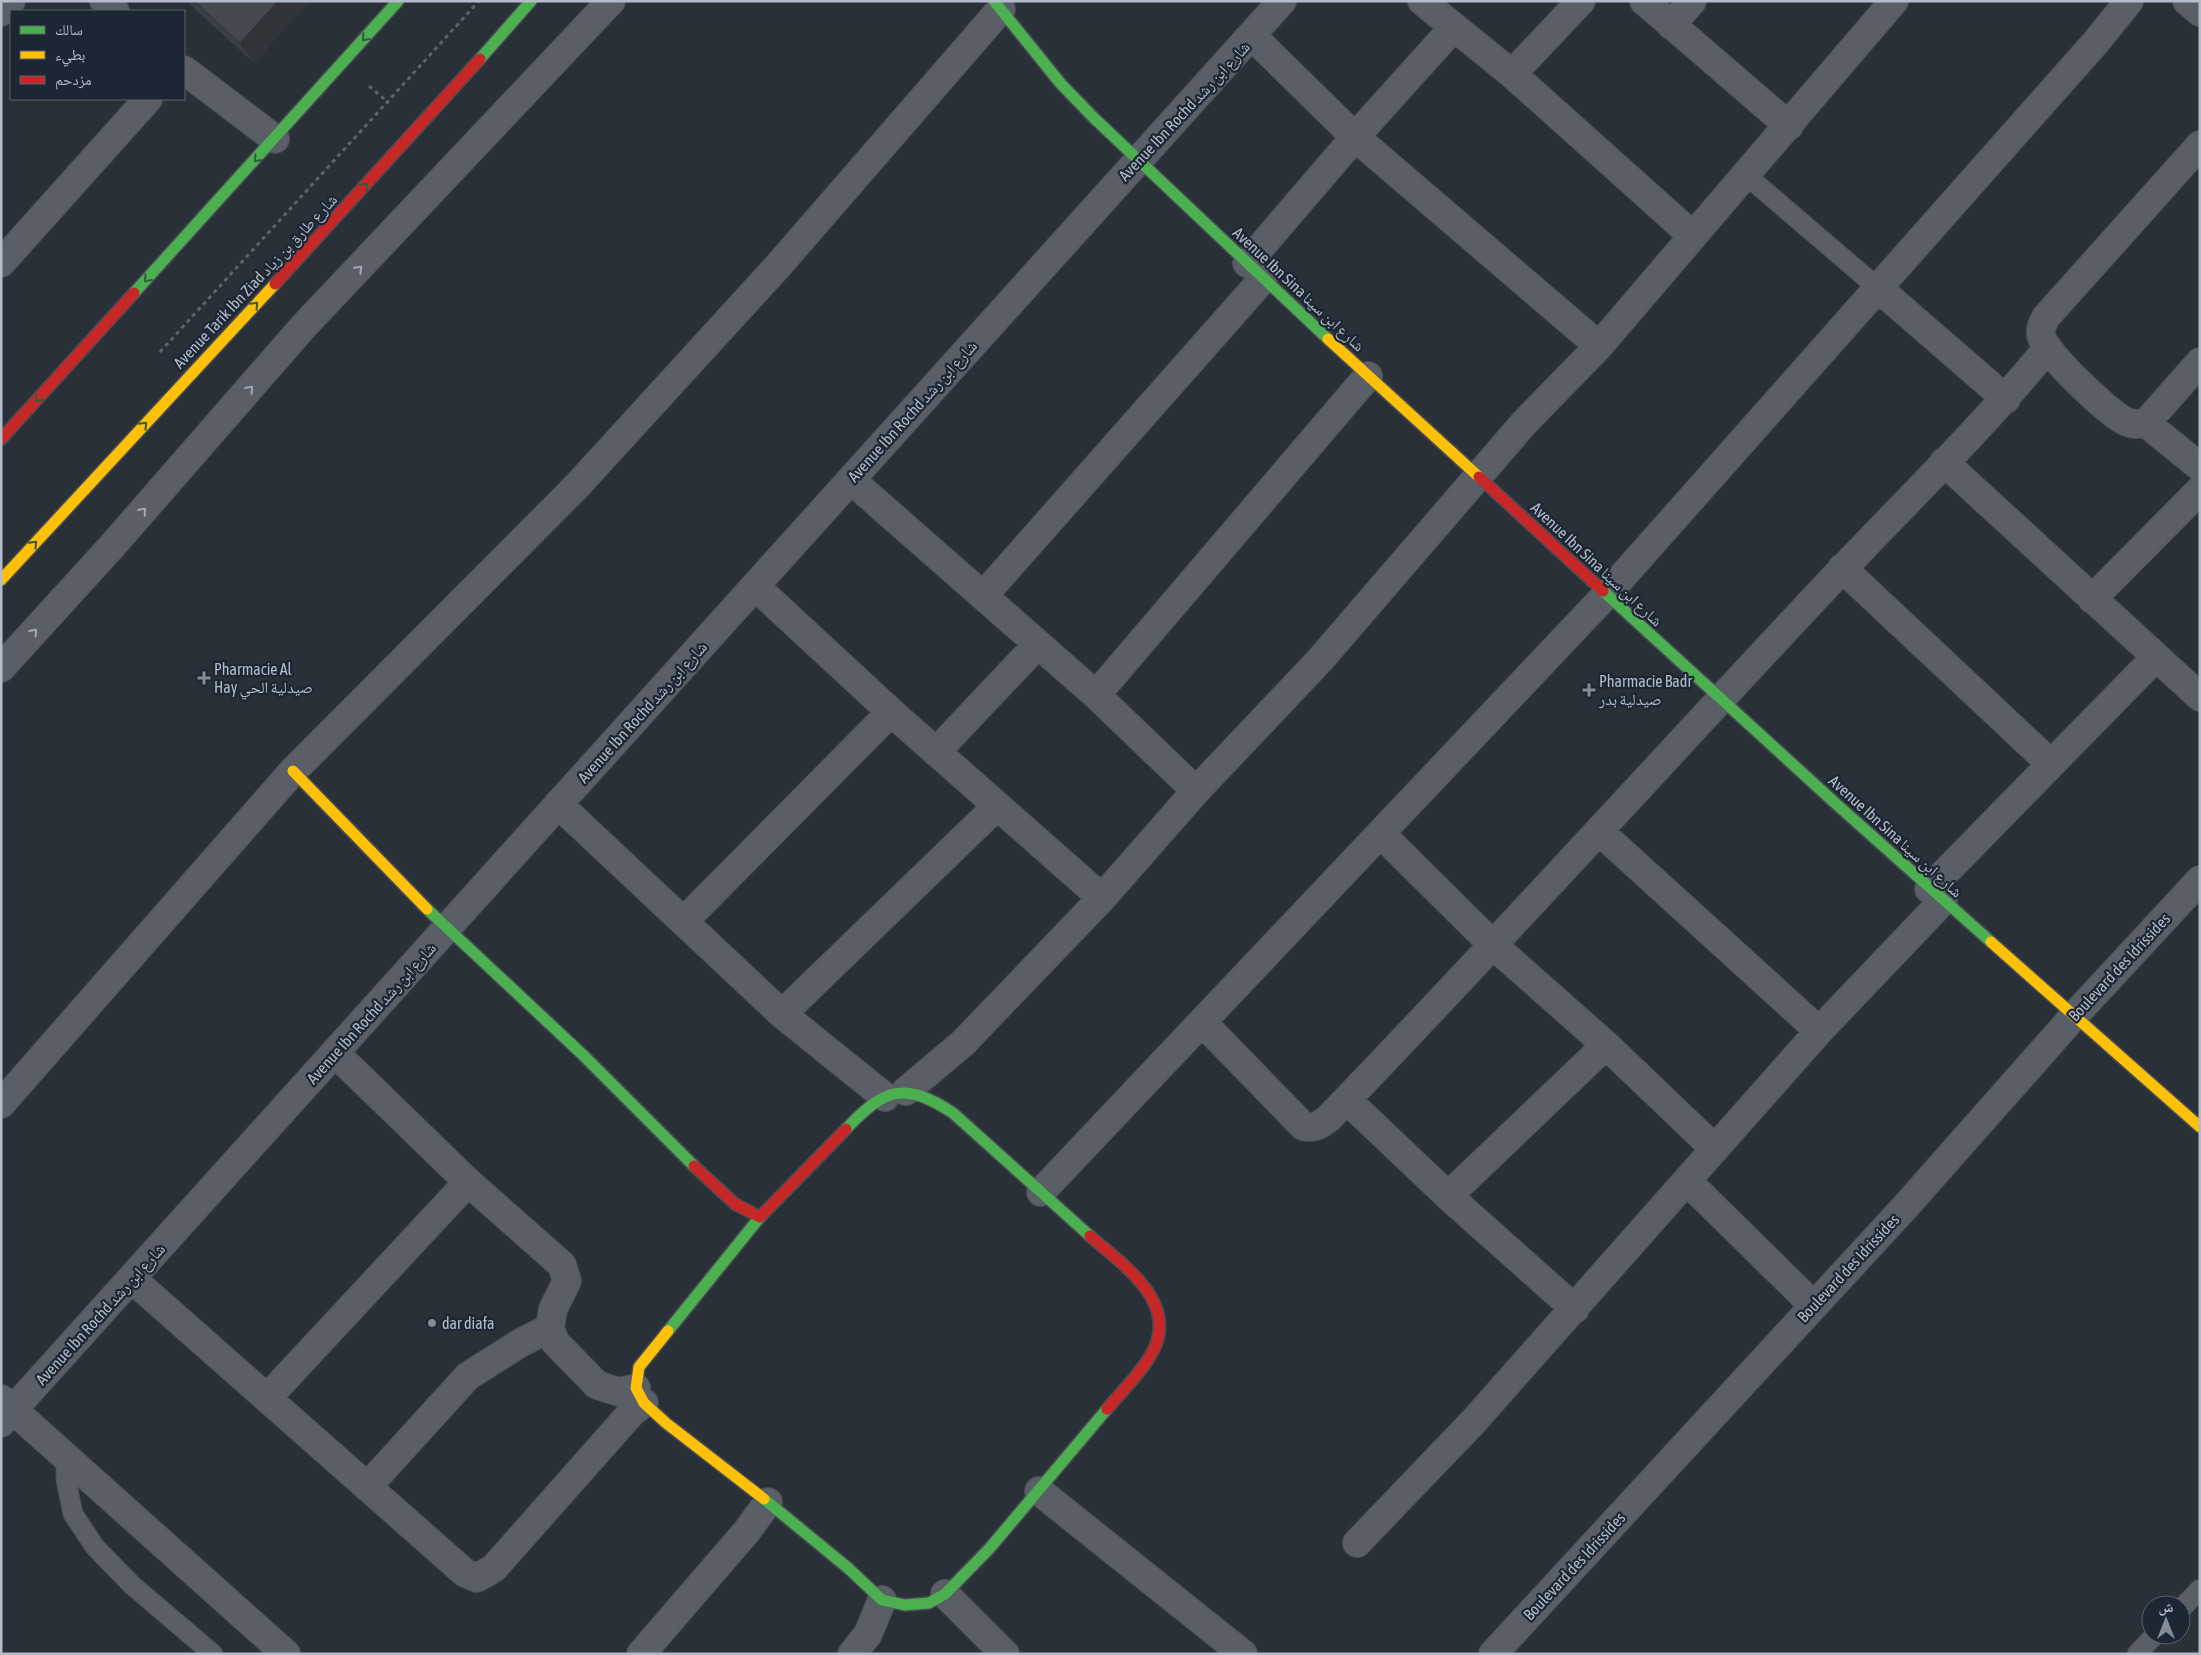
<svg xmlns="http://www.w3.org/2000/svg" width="2201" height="1655" viewBox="0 0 2201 1655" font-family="'Asap Condensed','Noto Naskh Arabic',sans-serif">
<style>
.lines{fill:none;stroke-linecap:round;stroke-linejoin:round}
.lane-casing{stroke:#484c53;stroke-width:21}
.street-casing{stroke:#484c53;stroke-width:30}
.fast-casing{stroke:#484c53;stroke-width:14}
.slow-casing{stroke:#484c53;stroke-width:14}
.jam-casing{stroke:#484c53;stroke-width:14}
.path{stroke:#5d636a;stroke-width:3;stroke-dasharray:4 4;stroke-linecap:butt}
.lane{stroke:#5a5e66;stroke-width:19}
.street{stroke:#5a5e66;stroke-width:28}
.fast{stroke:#4caf50;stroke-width:11}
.slow{stroke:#ffc107;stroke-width:11}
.jam{stroke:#c62828;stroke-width:11}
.wall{fill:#3a3f45}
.shaded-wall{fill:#303338}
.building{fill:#444950;stroke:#303338}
.oneway{stroke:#305d3f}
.oneway2{stroke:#a2a9b5}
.poi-dot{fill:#848b96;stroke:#1d2633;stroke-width:2}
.labels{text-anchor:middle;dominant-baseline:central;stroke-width:4.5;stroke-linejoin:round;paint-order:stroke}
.street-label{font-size:16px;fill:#b4bcc9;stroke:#1d2633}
.poi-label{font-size:16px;fill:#b4bcc9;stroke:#1d2633;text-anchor:start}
</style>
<rect width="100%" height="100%" fill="#2a3038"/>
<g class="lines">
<!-- lane casing -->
<g class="lane-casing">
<path id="lane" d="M 1746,175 L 1878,288
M 66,1457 L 66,1480 L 73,1514 L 95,1547 L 132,1585 L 213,1654
M 2181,1609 L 2200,1589
M 2137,1654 L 2155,1635"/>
</g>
<!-- street casing -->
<g class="street-casing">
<path id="street" d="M 104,1 L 115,11
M 1644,1 L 1789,126
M 2187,1 L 2200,12
M 1,12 L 11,1
M 1671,25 L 1692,1
M 1252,36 L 1355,137 L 1599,346
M 184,70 L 275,139
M 1512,74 L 1581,1
M 2200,145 L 2046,317 C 2043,323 2040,328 2041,335 C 2043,352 2107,411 2123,420 C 2130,424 2138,425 2146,423 L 2200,362
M 1693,236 L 1894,1
M 1,263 L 148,99
M 1247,263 L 1355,137 L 1453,28
M 1878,288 L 2006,399
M 2146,423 L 2200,467
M 1944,462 L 2200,697
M 851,480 L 1096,695 L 1196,791
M 1842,568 L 2051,764
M 756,587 L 891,712 L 1102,898
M 983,596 L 1263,279
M 2092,599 L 2200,490
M 1,668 L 113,545 L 303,327 L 611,1
M 1096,695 L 1368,376
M 936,752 L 1038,644
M 558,804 L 782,1014 L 885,1097
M 1599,831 L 1819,1031
M 1381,834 L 1494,946 L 1606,1045 L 1715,1149
M 1929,889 L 2156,657
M 684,921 L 891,712
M 782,1014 L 997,806
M 1202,1022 L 1303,1126 C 1314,1129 1320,1125 1329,1118 C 1489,952 1644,781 1802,612 C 1883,524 1971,441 2047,349
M 335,1053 L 468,1182 L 562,1265 L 567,1281 L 553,1309 L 550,1328 L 555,1342 L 597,1385 L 619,1392 L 636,1388
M 906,1091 L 963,1043 L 1102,898 L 1196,791 L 1320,660 L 1524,423 L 1599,346 L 1693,236 L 1512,74 L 1422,1
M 1347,1100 L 1448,1196 L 1575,1309
M 1,1104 L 293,771 L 576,487 L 778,266 L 1001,9
M 1687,1181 L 1814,1306
M 1041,1192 L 1606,595 L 2096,42 L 2129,1
M 1448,1196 L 1606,1045
M 132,1279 L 465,1573 L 477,1578 L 494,1568 L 632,1412 L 644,1403
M 267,1398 L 468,1182
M 1,1399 L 286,1654
M 1,1423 L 1282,1
M 367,1487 L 468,1376 L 522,1342 L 550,1328
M 1039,1491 L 1243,1654
M 1357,1543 L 1474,1421 L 1819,1031 L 1943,901
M 945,1594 L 1005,1654
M 641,1654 L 747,1531 L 768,1502
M 852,1654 L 868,1634 L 882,1600
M 1493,1654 L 1906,1206 L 2074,1016 L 2200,880"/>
</g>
<!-- fast casing -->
<g class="fast-casing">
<path id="fast" d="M 994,1 L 1061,84 L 1094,118 L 1328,339
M 480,59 L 531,1
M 134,293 L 398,1
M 1603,591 L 1834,802 L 1991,942
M 427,909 L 583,1055 L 694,1166
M 846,1129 C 885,1088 904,1081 953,1113 L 1090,1236
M 668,1331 L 760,1217
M 764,1499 L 848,1568 L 882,1600 L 905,1605 L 929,1603 L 945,1594 L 989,1549 L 1107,1409"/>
</g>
<!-- slow casing -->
<g class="slow-casing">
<path id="slow" d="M 1328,339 L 1479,477
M 1,580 L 275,284
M 293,771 L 427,909
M 1991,942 L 2200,1127
M 668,1331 L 639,1367 L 636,1388 L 644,1403 L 666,1423 L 764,1499"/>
</g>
<!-- jam casing -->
<g class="jam-casing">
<path id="jam" d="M 275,284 L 480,59
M 1,439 L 134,293
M 1479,477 L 1603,591
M 694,1166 L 735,1204 L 760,1217 L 846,1129
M 1090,1236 C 1124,1266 1184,1305 1149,1358 C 1138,1376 1121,1392 1107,1409"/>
</g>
<!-- path -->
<path class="path" d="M 369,86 L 389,103
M 160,352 L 479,1"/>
<!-- lane -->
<use href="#lane" class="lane"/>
<!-- street -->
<use href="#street" class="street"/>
<!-- fast -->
<use href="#fast" class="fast"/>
<!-- slow -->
<use href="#slow" class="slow"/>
<!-- jam -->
<use href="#jam" class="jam"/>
</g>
<!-- wall -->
<path class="wall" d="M 186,1 L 310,1 L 254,63 Z"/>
<!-- shaded-wall -->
<path class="shaded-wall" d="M 278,1 L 310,1 L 254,63 L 240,43 Z"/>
<!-- building -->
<path class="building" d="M 194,1 L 278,1 L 240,43 Z"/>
<!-- one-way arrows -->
<defs><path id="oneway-chevron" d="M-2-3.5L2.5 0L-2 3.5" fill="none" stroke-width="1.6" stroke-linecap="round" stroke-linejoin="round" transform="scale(1.25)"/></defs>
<g class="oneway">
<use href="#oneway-chevron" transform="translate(365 38) rotate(132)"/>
<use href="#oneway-chevron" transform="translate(257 159) rotate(132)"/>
<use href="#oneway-chevron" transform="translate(365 186) rotate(-47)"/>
<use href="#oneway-chevron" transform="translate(147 279) rotate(132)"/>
<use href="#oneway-chevron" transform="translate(255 305) rotate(-47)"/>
<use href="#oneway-chevron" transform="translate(38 399) rotate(132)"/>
<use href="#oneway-chevron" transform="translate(144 425) rotate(-47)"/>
<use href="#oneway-chevron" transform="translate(34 544) rotate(-47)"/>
</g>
<g class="oneway2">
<use href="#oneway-chevron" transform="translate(359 269) rotate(-46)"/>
<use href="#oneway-chevron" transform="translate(250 389) rotate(-49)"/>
<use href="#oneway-chevron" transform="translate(143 511) rotate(-49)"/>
<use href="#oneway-chevron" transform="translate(34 632) rotate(-48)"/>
</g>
<!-- markers -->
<g class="poi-dot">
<path d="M201.5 670.5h5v5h5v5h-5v5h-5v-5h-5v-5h5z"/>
<path d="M1586.5 682.5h5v5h5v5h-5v5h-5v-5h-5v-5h5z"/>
<circle cx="432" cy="1323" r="5"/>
</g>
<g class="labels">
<!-- street labels -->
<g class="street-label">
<text transform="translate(1184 111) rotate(-47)">Avenue Ibn Rochd شارع ابن رشد</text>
<text transform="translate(255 281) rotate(-47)">Avenue Tarik Ibn Ziad شارع طارق بن زياد</text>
<text transform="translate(1299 289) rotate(43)">Avenue Ibn Sina شارع ابن سينا</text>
<text transform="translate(912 411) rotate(-48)">Avenue Ibn Rochd شارع ابن رشد</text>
<text transform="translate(1597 564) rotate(43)">Avenue Ibn Sina شارع ابن سينا</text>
<text transform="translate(642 712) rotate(-48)">Avenue Ibn Rochd شارع ابن رشد</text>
<text transform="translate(1896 836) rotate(42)">Avenue Ibn Sina شارع ابن سينا</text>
<text transform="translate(2119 967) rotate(-47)">Boulevard des Idrissides</text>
<text transform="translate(371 1013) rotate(-48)">Avenue Ibn Rochd شارع ابن رشد</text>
<text transform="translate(1848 1268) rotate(-47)">Boulevard des Idrissides</text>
<text transform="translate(100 1314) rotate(-48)">Avenue Ibn Rochd شارع ابن رشد</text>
<text transform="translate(1574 1566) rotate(-47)">Boulevard des Idrissides</text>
</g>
<!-- poi labels -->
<g class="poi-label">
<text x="214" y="669">Pharmacie Al<tspan x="214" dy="18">Hay صيدلية الحي</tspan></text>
<text x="1599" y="681">Pharmacie Badr<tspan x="1599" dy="18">صيدلية بدر</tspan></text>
<text x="442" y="1323">dar diafa</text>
</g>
</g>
<!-- border -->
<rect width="2201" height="1655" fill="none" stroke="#b4bcc9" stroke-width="5"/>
<!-- legend -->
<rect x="10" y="10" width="175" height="90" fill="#1d2633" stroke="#59626f"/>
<rect x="20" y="26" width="25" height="8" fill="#4caf50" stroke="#59626f"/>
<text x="55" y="35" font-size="15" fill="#b4bcc9">سالك</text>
<rect x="20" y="51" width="25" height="8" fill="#ffc107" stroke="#59626f"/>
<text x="55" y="60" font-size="15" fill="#b4bcc9">بطيء</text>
<rect x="20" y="76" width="25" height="8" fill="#c62828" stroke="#59626f"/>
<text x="55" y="85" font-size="15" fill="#b4bcc9">مزدحم</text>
<!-- north arrow -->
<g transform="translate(2166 1620)"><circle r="24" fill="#1d2633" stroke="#59626f"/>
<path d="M0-4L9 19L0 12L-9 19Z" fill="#848b96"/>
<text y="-8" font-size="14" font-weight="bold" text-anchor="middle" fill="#b4bcc9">ش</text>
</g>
</svg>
